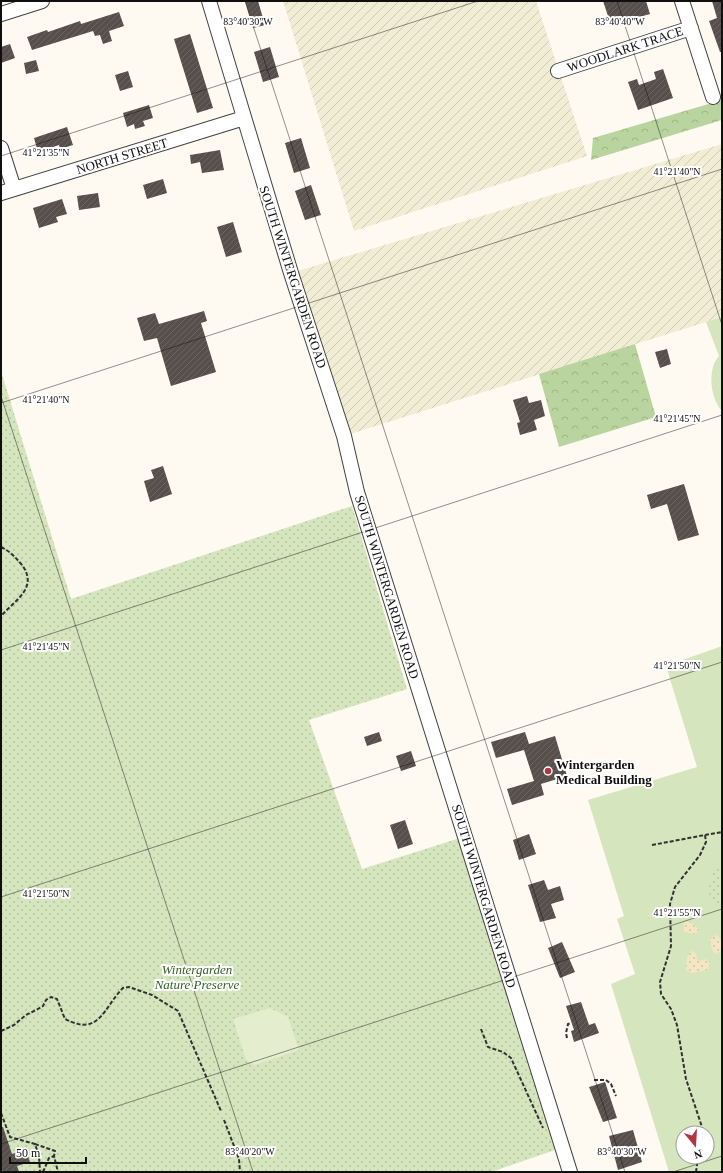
<svg xmlns="http://www.w3.org/2000/svg" width="723" height="1173" viewBox="0 0 723 1173" font-family="'Times New Roman',serif">
<style>
.farmland{fill:url(#farmland-furrows)}
.grass{fill:#d5e5be;fill-rule:evenodd}
.forest{fill:url(#forest-crowns)}
.sand{fill:url(#sand-dots)}
.park{fill:url(#park-dots)}
.pitch{fill:#e5edcf}
.building{fill:url(#building-hatch)}
.lines{fill:none;stroke-linecap:round;stroke-linejoin:round}
.minor-casing{stroke:#424242;stroke-width:16}
.path{stroke:#313131;stroke-width:2;stroke-dasharray:4 2;stroke-linecap:butt}
.minor{stroke:#fff;stroke-width:14}
.ticks{fill:none;stroke:#0f0f0f;stroke-width:1;stroke-opacity:0.45}
.poi-dot{fill:#b13542;stroke:#fff;stroke-width:1.5}
.labels{text-anchor:middle;dominant-baseline:central;stroke-width:4;stroke-linejoin:round;paint-order:stroke}
.street-label{font-size:13px;fill:#0f0f0f;stroke:#fff}
.poi-label{font-size:13px;font-weight:bold;fill:#0f0f0f;stroke:#fff;text-anchor:start}
.park-label{font-size:13px;font-style:italic;fill:#356025;stroke:#fff}
.ticks-label{font-size:10px;text-anchor:middle;fill:#0f0f0f;stroke:#fff;stroke-width:4;stroke-linejoin:round;paint-order:stroke}
</style>
<defs>
<pattern id="farmland-furrows" width="10" height="10" patternUnits="userSpaceOnUse"><rect width="10" height="10" fill="#f1edd4"/><path d="M-1 1l2-2M0 10L10 0M9 11l2-2" fill="none" stroke="#cdcab5"/></pattern>
<pattern id="forest-crowns" width="20" height="18" patternUnits="userSpaceOnUse"><rect width="20" height="18" fill="#bad49f"/><path d="M2 6a3 3 0 1 1 6 0M12 15a3 3 0 1 1 6 0" fill="none" stroke="#9fb588"/></pattern>
<pattern id="sand-dots" width="8" height="8" patternUnits="userSpaceOnUse"><rect width="8" height="8" fill="#f4e6c3"/><path d="M2 2h.1M6 6h.1" fill="none" stroke="#d0c4a6" stroke-width="1.8" stroke-linecap="round"/></pattern>
<pattern id="park-dots" width="8" height="8" patternUnits="userSpaceOnUse"><rect width="8" height="8" fill="#d5e5be"/><path d="M2 2h.1M6 6h.1" fill="none" stroke="#b6c3a2" stroke-width="1.8" stroke-linecap="round"/></pattern>
<pattern id="building-hatch" width="6" height="6" patternUnits="userSpaceOnUse"><rect width="6" height="6" fill="#564f4c"/><path d="M-1 1l2-2M0 6l6-6M5 7l2-2" fill="none" stroke="#696461"/></pattern>
</defs>
<rect width="100%" height="100%" fill="#fefaf2"/>
<!-- farmland -->
<path class="farmland" d="M 283,1 L 536,1 L 587,156 L 354,231 Z
M 722,144 L 722,317 L 344,436 L 291,273 Z"/>
<!-- grass -->
<path class="grass" d="M 722,317 L 722,411 C 710,398 707,369 719,356 L 706,322 Z
M 722,646 L 722,1172 L 669,1172 L 611,984 L 635,974 L 617,919 L 624,916 L 588,800 L 697,767 L 666,666 ZM 683,1133 L 707,1133 L 707,1157 L 683,1157 Z"/>
<!-- forest -->
<path class="forest" d="M 722,100 L 722,120 L 591,160 L 593,138 Z
M 635,344 L 656,417 L 559,447 L 539,374 Z"/>
<!-- sand -->
<path class="sand" d="M 689,921 L 699,929 L 696,934 L 684,932 L 684,923 Z
M 717,935 L 722,941 L 720,952 L 716,954 L 712,950 L 710,940 L 714,936 Z
M 692,951 L 695,952 L 698,961 L 706,959 L 710,965 L 707,970 L 692,973 L 686,970 L 687,957 Z"/>
<!-- park -->
<path class="park" d="M 1,371 L 71,599 L 352,506 L 407,689 L 309,720 L 362,869 L 460,838 L 558,1149 L 491,1172 L 1,1172 Z
M 722,864 L 722,909 C 702,905 708,869 722,864 Z"/>
<!-- pitch -->
<path class="pitch" d="M 270,1008 L 288,1017 L 299,1050 L 255,1065 L 246,1060 L 233,1019 Z"/>
<!-- building -->
<path class="building" d="M 245,1 L 258,1 L 265,25 L 253,28 Z
M 603,1 L 646,1 L 650,14 L 611,25 Z
M 712,1 L 722,1 L 722,52 L 720,52 L 709,21 L 717,18 Z
M 119,12 L 124,26 L 109,31 L 112,41 L 103,44 L 100,35 L 95,36 L 93,31 L 32,50 L 27,37 L 47,30 L 48,32 L 80,21 L 81,24 Z
M 190,34 L 213,108 L 197,113 L 174,39 Z
M 10,44 L 15,58 L 1,63 L 1,47 Z
M 270,47 L 279,77 L 263,82 L 254,52 Z
M 36,60 L 39,71 L 26,74 L 24,63 Z
M 663,69 L 673,98 L 638,110 L 628,82 L 637,79 L 639,85 L 656,79 L 654,72 Z
M 128,71 L 133,87 L 120,91 L 115,75 Z
M 149,105 L 153,118 L 143,121 L 145,126 L 135,129 L 134,124 L 127,127 L 123,113 Z
M 67,127 L 73,145 L 60,149 L 59,145 L 38,152 L 34,138 Z
M 301,138 L 310,168 L 294,173 L 285,143 Z
M 220,150 L 224,170 L 202,173 L 200,162 L 191,164 L 190,155 Z
M 163,179 L 167,193 L 147,199 L 143,185 Z
M 311,185 L 321,215 L 305,220 L 295,191 Z
M 98,193 L 100,207 L 79,210 L 77,196 Z
M 62,199 L 67,214 L 56,217 L 58,222 L 39,228 L 33,208 Z
M 233,222 L 242,252 L 226,257 L 217,227 Z
M 204,311 L 207,321 L 201,323 L 216,372 L 171,386 L 157,338 L 144,341 L 137,318 L 155,313 L 159,324 Z
M 667,349 L 671,364 L 660,368 L 655,352 Z
M 527,396 L 529,403 L 541,400 L 545,416 L 534,420 L 537,430 L 520,435 L 517,423 L 520,422 L 513,400 Z
M 163,466 L 172,494 L 150,502 L 144,481 L 154,478 L 151,470 Z
M 684,484 L 699,535 L 678,541 L 667,504 L 651,509 L 647,495 Z
M 379,732 L 382,741 L 367,746 L 364,737 Z
M 525,732 L 529,744 L 555,736 L 567,776 L 541,784 L 544,795 L 512,805 L 507,789 L 534,781 L 524,750 L 496,758 L 491,742 Z
M 411,751 L 416,766 L 401,771 L 396,756 Z
M 405,820 L 413,844 L 398,849 L 390,825 Z
M 529,834 L 536,854 L 519,860 L 513,840 Z
M 544,880 L 548,890 L 560,886 L 564,900 L 551,904 L 556,918 L 540,922 L 528,885 Z
M 562,942 L 575,972 L 560,978 L 548,948 Z
M 581,1002 L 589,1025 L 595,1023 L 599,1033 L 574,1042 L 571,1031 L 574,1030 L 566,1006 Z
M 605,1082 L 617,1118 L 603,1122 L 589,1087 Z
M 1,1127 L 3,1127 L 12,1154 L 26,1150 L 30,1162 L 17,1166 L 19,1172 L 3,1172 L 1,1167 Z
M 633,1130 L 642,1162 L 618,1170 L 609,1136 Z"/>
<g class="lines">
<!-- minor casing -->
<g class="minor-casing">
<path id="minor" d="M 209,1 L 291,273 L 344,436 L 357,492 L 570,1172
M 682,1 L 713,97
M 1,14 L 42,1
M 558,71 L 691,28
M 1,148 L 14,189
M 1,193 L 244,118"/>
</g>
<!-- path -->
<path class="path" d="M 1,547 C 11,552 15,557 22,565 C 39,588 14,601 1,616
M 705,835 L 722,832
M 652,845 L 705,835 L 706,842 L 700,855 L 675,887 L 670,904 L 671,946 L 660,982 L 661,994 L 671,1009 L 677,1025 L 686,1079 L 704,1133
M 481,1029 L 488,1047 L 503,1052 L 511,1058 L 543,1128
M 1,1031 L 14,1025 L 26,1015 L 38,1009 L 43,1006 L 46,1000 L 51,997 L 57,999 L 65,1019 C 100,1037 103,1008 123,988 L 129,987 L 152,995 L 178,1011 L 221,1111
M 567,1038 L 566,1033 L 568,1024 L 571,1023
M 594,1080 L 606,1080 L 611,1084 L 616,1096
M 1,1113 L 10,1137 L 35,1144 L 39,1156 L 40,1172
M 224,1120 L 239,1159 L 240,1172
M 35,1144 L 55,1151 L 54,1156 L 58,1172
M 43,1172 L 49,1158 L 54,1156
M 696,1172 L 698,1157"/>
<!-- minor -->
<use href="#minor" class="minor"/>
</g>
<!-- ticks -->
<path class="ticks" d="M 245,1 L 625,1172M 617,1 L 722,325M 1,156 L 478,1M 1,396 L 253,1172M 1,403 L 722,169M 1,650 L 722,415M 1,897 L 722,662M 1,1144 L 722,909M 673,1172 L 722,1156"/>
<!-- markers -->
<circle class="poi-dot" cx="548" cy="771" r="4"/>
<g class="labels">
<!-- street labels -->
<g class="street-label">
<text transform="translate(625 49) rotate(-18)">WOODLARK TRACE</text>
<text transform="translate(122 156) rotate(-17)">NORTH STREET</text>
<text transform="translate(293 277) rotate(72)">SOUTH WINTERGARDEN ROAD</text>
<text transform="translate(387 587) rotate(73)">SOUTH WINTERGARDEN ROAD</text>
<text transform="translate(484 896) rotate(73)">SOUTH WINTERGARDEN ROAD</text>
</g>
<!-- poi labels -->
<g class="poi-label">
<text x="556" y="764">Wintergarden<tspan x="556" dy="15">Medical Building</tspan></text>
</g>
<!-- park labels -->
<g class="park-label">
<text x="197" y="969">Wintergarden<tspan x="197" dy="15">Nature Preserve</tspan></text>
</g>
</g>
<g class="ticks-label">
<text x="248" y="25">83°40'30"W</text>
<text x="620" y="25">83°40'40"W</text>
<text x="46" y="156">41°21'35"N</text>
<text x="677" y="175">41°21'40"N</text>
<text x="46" y="403">41°21'40"N</text>
<text x="677" y="422">41°21'45"N</text>
<text x="46" y="650">41°21'45"N</text>
<text x="677" y="669">41°21'50"N</text>
<text x="46" y="897">41°21'50"N</text>
<text x="677" y="916">41°21'55"N</text>
<text x="250" y="1155">83°40'20"W</text>
<text x="622" y="1155">83°40'30"W</text>
</g>
<!-- border -->
<rect width="723" height="1173" fill="none" stroke="#0f0f0f" stroke-width="4"/>
<!-- north arrow -->
<g transform="translate(695 1145) rotate(162)"><circle r="19" fill="#ffffff" stroke="#9f9f9f"/>
<path d="M0-3L7 15L0 10L-7 15Z" fill="#b13542"/>
<text y="-6" font-size="11" font-weight="bold" text-anchor="middle" fill="#0f0f0f">N</text>
</g>
<!-- scale -->
<path d="M10 1157v6h76v-6" fill="none" stroke="#0f0f0f" stroke-width="2"/>
<text x="16" y="1157" font-size="12" fill="#0f0f0f" stroke="#ffffff" stroke-width="3" paint-order="stroke">50 m</text>
</svg>
